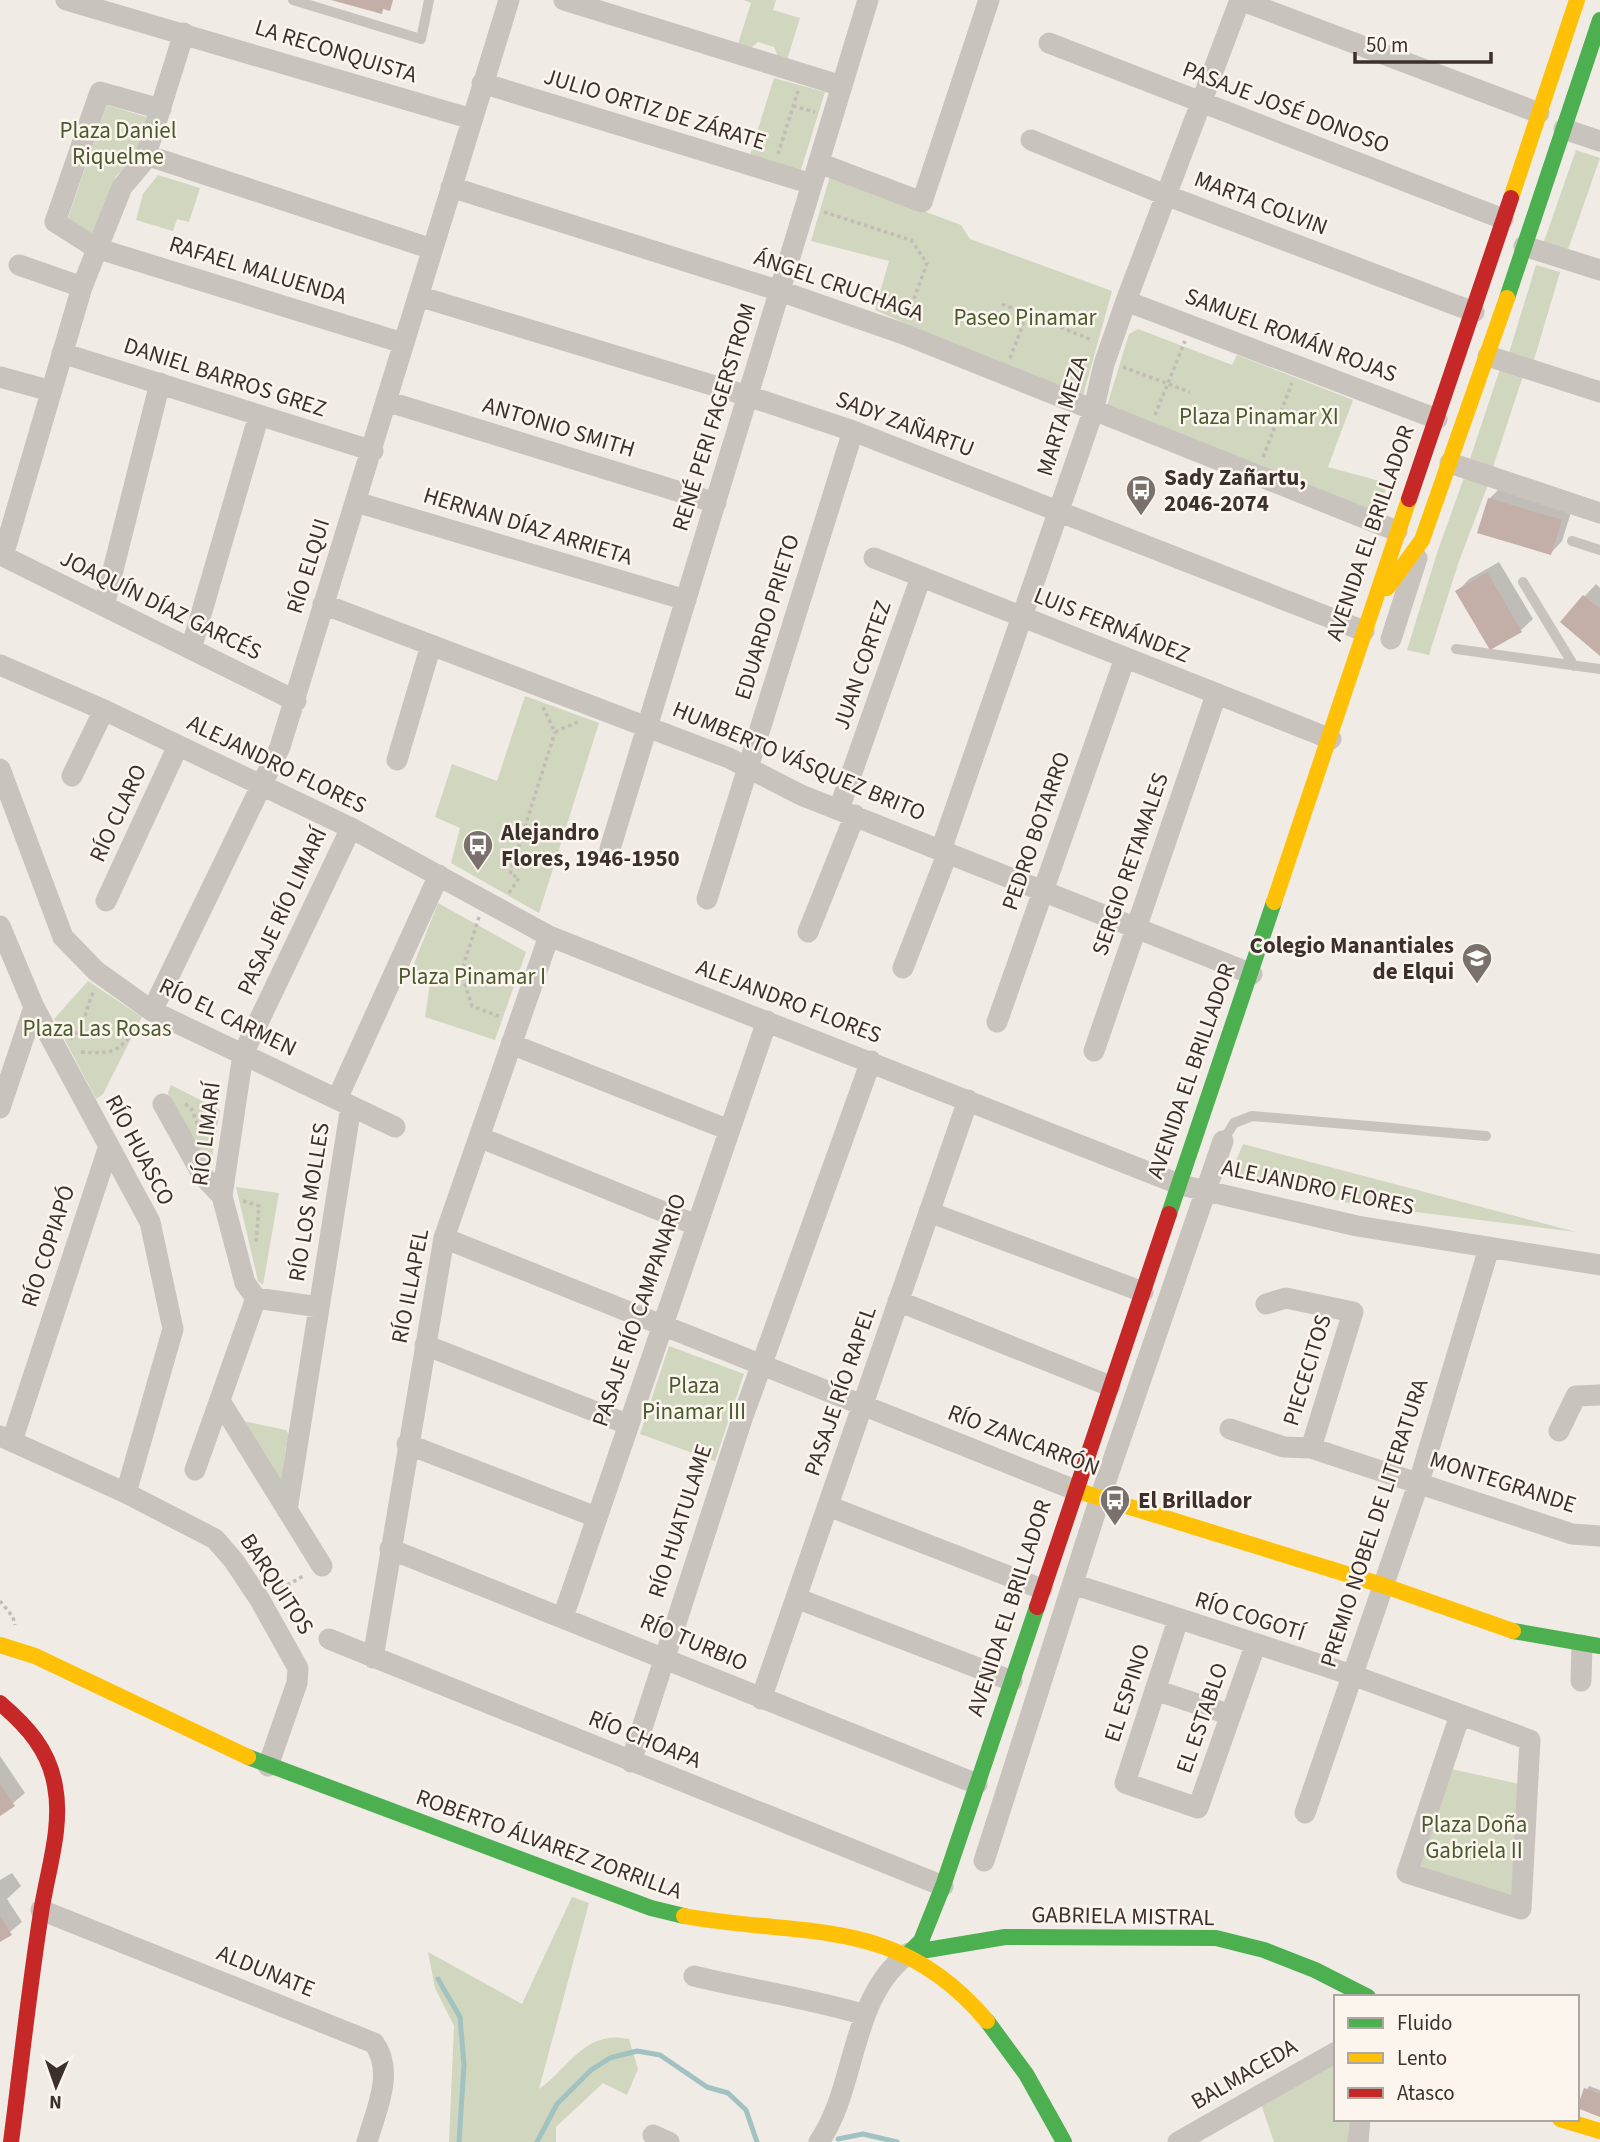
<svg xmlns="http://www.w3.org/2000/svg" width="1600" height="2142" viewBox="0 0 1600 2142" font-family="'Source Sans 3',sans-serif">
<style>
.green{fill:#d1d6bf}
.shadow{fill:#0003}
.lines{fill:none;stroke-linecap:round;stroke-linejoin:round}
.stream{stroke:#a1c2c1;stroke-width:5}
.building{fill:#c3afa7}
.path{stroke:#c2bbb6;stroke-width:3.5;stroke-dasharray:3.5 3.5;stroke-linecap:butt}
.lane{stroke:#c9c3be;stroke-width:10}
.street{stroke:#c9c3be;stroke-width:21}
.fast{stroke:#4caf50;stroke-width:16}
.slow{stroke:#ffc107;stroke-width:16}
.jam{stroke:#c62828;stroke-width:16}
.labels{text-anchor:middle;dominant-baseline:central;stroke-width:5;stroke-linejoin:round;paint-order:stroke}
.street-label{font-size:23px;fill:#3b302b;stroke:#fbf5ee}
.park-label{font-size:23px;fill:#4a5a2e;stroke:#fbf5ee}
.poi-label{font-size:23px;font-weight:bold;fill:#3b302b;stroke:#fbf5ee;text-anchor:start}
</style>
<rect width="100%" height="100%" fill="#f0ebe5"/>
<!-- green -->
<path class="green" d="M 744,0 L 776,0 L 773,10 L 800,18 L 787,60 L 778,57 L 774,47 L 758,42 L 751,48 L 738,44 L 751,3 Z
M 774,78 L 825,92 L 800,173 L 749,158 Z
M 107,105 L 150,118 L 139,158 L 116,176 L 93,236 L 68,218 Z
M 1576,150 L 1600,158 L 1566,255 L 1542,247 Z
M 158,175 L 200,188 L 189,222 L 177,219 L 173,231 L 136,220 L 143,194 Z
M 830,176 L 961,225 L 970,239 L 1112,291 L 1083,396 L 1006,368 L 875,310 L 889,261 L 811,241 Z
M 1536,265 L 1560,272 L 1534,360 L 1509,353 Z
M 1138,329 L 1232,365 L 1237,355 L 1353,400 L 1328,467 L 1387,483 L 1380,514 L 1106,409 L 1129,334 Z
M 1500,369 L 1523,376 L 1492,470 L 1469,462 Z
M 1465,475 L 1489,482 L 1458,564 L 1429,655 L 1407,650 L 1438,550 Z
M 525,696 L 599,723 L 539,913 L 451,863 L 460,828 L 435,817 L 452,764 L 497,781 Z
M 438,903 L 526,952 L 495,1040 L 425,1017 L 430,983 L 410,974 Z
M 88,981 L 142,1017 L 103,1094 L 96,1099 L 54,1019 Z
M 171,1085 L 220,1110 L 209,1175 L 168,1093 Z
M 1243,1144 L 1576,1232 L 1352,1204 L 1231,1173 Z
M 236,1187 L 279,1193 L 263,1285 L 258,1281 Z
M 669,1346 L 744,1374 L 715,1461 L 640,1434 Z
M 243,1421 L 286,1430 L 290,1437 L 289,1446 L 286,1446 L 282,1483 Z
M 1447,1768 L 1528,1786 L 1514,1899 L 1415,1868 Z
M 572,1897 L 589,1903 L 539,2089 C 569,2068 585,2029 629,2039 L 638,2069 L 627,2095 L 603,2083 L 556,2127 L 556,2142 L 449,2142 L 454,2026 L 435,1988 L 428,1952 L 522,2004 Z
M 1336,2058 L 1336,2119 L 1349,2119 L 1348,2142 L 1274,2142 L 1260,2101 Z"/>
<!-- shadow -->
<path class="shadow" d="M 1501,487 L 1572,509 L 1562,541 L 1551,553 L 1489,499 Z
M 1499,562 L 1533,619 L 1521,630 L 1458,591 L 1469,579 Z
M 1596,584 L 1600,588 L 1600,654 L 1562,621 Z
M 0,1756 L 25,1793 L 0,1814 Z
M 12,1873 L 21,1886 L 7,1899 L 22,1922 L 0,1940 L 0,1880 Z
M 1589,2086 L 1600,2090 L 1600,2115 L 1577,2107 Z"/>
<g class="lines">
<!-- stream -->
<path class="stream" d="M 438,1979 L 460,2017 L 464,2065 L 459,2142
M 838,2139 L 863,2134 L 897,2142
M 537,2142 L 557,2104 L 591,2070 L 610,2058 L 637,2051 L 660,2055 L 707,2087 L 728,2093 L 746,2110 L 757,2142"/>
</g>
<!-- building -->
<path class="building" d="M 331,0 L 393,0 L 390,11 L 383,9 L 382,14 Z
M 1488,498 L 1562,520 L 1551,555 L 1477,533 Z
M 1487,572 L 1522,632 L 1490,650 L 1455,591 Z
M 1583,595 L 1600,609 L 1600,656 L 1560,622 Z
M 0,1784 L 15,1806 L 0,1816 Z
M 0,1916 L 12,1935 L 0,1942 Z
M 1584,2088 L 1600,2094 L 1600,2117 L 1577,2108 Z"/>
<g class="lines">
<!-- path -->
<path class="path" d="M 793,106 L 815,112
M 778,154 L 798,91
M 824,212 L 911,240 L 927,263 L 908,315
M 1002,304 L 1092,340
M 1010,358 L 1027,314
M 1123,367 L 1190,392
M 1155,415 L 1185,341
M 1263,457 L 1292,383
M 543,707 L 555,732 L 580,721
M 509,893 L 519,878 L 510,874 L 555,732
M 479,917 L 461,973 L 472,1006 L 501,1017
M 70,1039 C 86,1028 85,1007 94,991
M 81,1052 C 116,1054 117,1052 139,1026
M 185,1104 L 191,1108 L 202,1135
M 243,1201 L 259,1206 L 256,1244
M 275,1592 L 305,1575
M 0,1601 L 13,1617 L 15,1625"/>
<!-- lane -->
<path class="lane" d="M 293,0 L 421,39 L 429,0
M 1572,541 L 1600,550
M 1523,582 L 1574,666
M 1456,649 L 1600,669
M 1223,1141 L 1234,1123 L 1252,1116 L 1486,1136"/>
<!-- street -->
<path class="street" d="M 66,0 L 472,119
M 564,0 L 842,86
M 1240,0 L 1539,113
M 184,33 L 144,161 L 122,187 L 82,287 L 3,556 L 296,701
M 1049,43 L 1503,219
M 482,83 L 812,184
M 161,109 L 100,92 L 55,222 L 96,248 L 403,343
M 1564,129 L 1600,141
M 1031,140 L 1168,196 L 1474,312
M 146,155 L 432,249
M 819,163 L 922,202 L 989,0
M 451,187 L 780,291 L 901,333 L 1397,531
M 1524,246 L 1600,270
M 19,265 L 82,287
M 418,296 L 748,396 L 853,431 L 1364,631
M 1126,301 L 1437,419
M 62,353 L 373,451
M 1488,356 L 1600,392
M 0,377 L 51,391
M 386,401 L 716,503
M 1450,463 L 1600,513
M 356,502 L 686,600
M 874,558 L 1331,739
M 323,604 L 729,758 L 801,795 L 1252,974
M 104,606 L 160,383
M 1391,639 L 1417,558
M 191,649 L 259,415
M 0,665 L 104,710 L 351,828 L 549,936 L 1181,1185 L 1357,1226 L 1600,1265
M 397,760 L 431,645
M 0,769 L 63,937 L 96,971 L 152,1011 L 395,1127
M 72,776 L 104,710
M 839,809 L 921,577
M 610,849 L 868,0
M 941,850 L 1093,412 L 1104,364 L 1126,301 L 1240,0
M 707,899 L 853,431
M 106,901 L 178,746
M 0,926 L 34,1007 L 150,1222 L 173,1329 L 126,1493
M 808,932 L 855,815
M 903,968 L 948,852
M 152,1011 L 280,747 L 509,0
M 997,1022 L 1125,658
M 511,1044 L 729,1130
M 1094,1051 L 1216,695
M 337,1099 L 439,875
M 163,1104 L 203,1176 L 222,1196
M 0,1108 L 34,1007
M 479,1137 L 696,1225
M 929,1212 L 1143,1292
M 444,1238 L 1075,1490
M 256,1298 L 245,1283 L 222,1196 L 243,1054 L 351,828
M 256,1298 L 319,1307
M 898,1301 L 1110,1386
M 1266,1304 L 1286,1298 L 1353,1312 L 1311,1448
M 425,1345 L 627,1424
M 220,1401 L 322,1566
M 1230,1429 L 1284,1447 L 1311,1448 L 1572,1534 L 1600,1536
M 1559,1431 L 1576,1396 L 1600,1395
M 0,1436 L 126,1493 L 215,1539 L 234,1561 L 260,1600 L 298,1668 L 297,1683 L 268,1766
M 12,1441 L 109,1146
M 407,1444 L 596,1517
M 195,1470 L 256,1298
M 828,1506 L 1042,1589
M 287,1510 L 351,1106
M 390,1549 L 977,1784
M 1073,1584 L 1352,1675 L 1530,1740 L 1521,1909 L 1407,1873 L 1460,1715
M 796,1598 L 1012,1681
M 563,1617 L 767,1021
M 1178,1620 L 1125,1783 L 1198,1808 L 1255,1646
M 329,1639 L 943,1886
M 373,1658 L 444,1238 L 549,936
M 1581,1681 L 1582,1645
M 1155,1690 L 1231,1715
M 761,1699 L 968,1100
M 631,1762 L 742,1419 L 871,1061
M 1305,1813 L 1419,1482 L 1489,1248
M 984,1861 L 1100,1498 L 1223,1141
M 41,1910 L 374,2043 C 395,2072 376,2110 367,2142
M 694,1976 C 751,1990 808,1998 865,2015
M 653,2135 L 669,2142
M 819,2142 C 858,2085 849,1997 909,1953
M 1178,2142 L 1336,2052
M 1358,2142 L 1360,2119"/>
<!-- fast -->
<path class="fast" d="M 1507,298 L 1600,20
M 1169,1214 L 1274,902
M 1513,1631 L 1600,1646
M 248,1757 L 651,1908 L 684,1916
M 909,1953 L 921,1941 L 943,1886 L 1037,1607
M 909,1953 L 1005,1937 L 1216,1938 L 1264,1950 L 1315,1970 L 1368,1997
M 987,2021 L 1026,2074 L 1064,2142"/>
<!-- slow -->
<path class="slow" d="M 1511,198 L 1577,0
M 1387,588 L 1422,540 L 1507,298
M 1274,902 L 1409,499
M 1075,1490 L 1382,1585 L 1513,1631
M 0,1645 L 35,1656 L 248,1757
M 684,1916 C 805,1938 897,1914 987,2021
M 1560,2119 L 1600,2131"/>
<!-- jam -->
<path class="jam" d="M 1409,499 L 1511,198
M 1037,1607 L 1169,1214
M 0,1703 C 27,1726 49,1750 55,1786 C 63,1828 47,1872 41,1913 C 29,1989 21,2066 11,2142"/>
</g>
<!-- icons -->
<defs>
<g id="bus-pin" transform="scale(1.575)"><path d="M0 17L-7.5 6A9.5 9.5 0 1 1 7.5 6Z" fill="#7a716c" stroke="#fbf5ee"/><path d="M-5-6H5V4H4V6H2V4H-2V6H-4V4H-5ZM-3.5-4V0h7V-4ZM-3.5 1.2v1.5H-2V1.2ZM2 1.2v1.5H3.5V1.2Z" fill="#fff"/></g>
<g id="school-pin" transform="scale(1.575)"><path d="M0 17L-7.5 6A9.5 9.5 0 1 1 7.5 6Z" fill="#7a716c" stroke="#fbf5ee"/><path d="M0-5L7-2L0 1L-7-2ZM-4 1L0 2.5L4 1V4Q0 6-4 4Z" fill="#fff"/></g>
</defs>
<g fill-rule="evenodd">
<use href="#bus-pin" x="1141" y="490"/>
<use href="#bus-pin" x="478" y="845"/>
<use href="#school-pin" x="1477" y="958"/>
<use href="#bus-pin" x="1115" y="1500"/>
</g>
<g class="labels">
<!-- street labels -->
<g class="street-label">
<text transform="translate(336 51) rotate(17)">LA RECONQUISTA</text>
<text transform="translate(1286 107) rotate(21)">PASAJE JOSÉ DONOSO</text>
<text transform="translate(655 109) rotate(17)">JULIO ORTIZ DE ZÁRATE</text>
<text transform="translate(1261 203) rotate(21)">MARTA COLVIN</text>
<text transform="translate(258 270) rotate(17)">RAFAEL MALUENDA</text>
<text transform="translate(839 285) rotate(19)">ÁNGEL CRUCHAGA</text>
<text transform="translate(1291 335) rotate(21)">SAMUEL ROMÁN ROJAS</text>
<text transform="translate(225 377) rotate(18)">DANIEL BARROS GREZ</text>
<text transform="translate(1062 416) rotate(-73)">MARTA MEZA</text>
<text transform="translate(714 417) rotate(-73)">RENÉ PERI FAGERSTROM</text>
<text transform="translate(905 424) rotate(21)">SADY ZAÑARTU</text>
<text transform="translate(559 427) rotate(17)">ANTONIO SMITH</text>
<text transform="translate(528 526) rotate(17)">HERNAN DÍAZ ARRIETA</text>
<text transform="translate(1370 533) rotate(-71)">AVENIDA EL BRILLADOR</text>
<text transform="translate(308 566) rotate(-73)">RÍO ELQUI</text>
<text transform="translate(161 605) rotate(26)">JOAQUÍN DÍAZ GARCÉS</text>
<text transform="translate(767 617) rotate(-73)">EDUARDO PRIETO</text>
<text transform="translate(1112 625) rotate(22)">LUIS FERNÁNDEZ</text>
<text transform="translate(862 665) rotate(-71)">JUAN CORTEZ</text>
<text transform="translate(799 761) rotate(23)">HUMBERTO VÁSQUEZ BRITO</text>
<text transform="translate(277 764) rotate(26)">ALEJANDRO FLORES</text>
<text transform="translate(118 813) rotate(-65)">RÍO CLARO</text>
<text transform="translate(1036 831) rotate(-71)">PEDRO BOTARRO</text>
<text transform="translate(1130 864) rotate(-71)">SERGIO RETAMALES</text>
<text transform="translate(282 911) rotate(-65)">PASAJE RÍO LIMARÍ</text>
<text transform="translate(789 1001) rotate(21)">ALEJANDRO FLORES</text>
<text transform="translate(228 1017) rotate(26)">RÍO EL CARMEN</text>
<text transform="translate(1191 1071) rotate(-71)">AVENIDA EL BRILLADOR</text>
<text transform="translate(206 1134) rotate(-83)">RÍO LIMARÍ</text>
<text transform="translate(140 1150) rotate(62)">RÍO HUASCO</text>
<text transform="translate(1318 1187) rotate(12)">ALEJANDRO FLORES</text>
<text transform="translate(309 1202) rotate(-81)">RÍO LOS MOLLES</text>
<text transform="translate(48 1246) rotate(-72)">RÍO COPIAPÓ</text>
<text transform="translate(410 1286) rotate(-79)">RÍO ILLAPEL</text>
<text transform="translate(639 1310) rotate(-71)">PASAJE RÍO CAMPANARIO</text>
<text transform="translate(1307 1370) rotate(-73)">PIECECITOS</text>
<text transform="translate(840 1391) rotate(-71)">PASAJE RÍO RAPEL</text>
<text transform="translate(1024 1440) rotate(21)">RÍO ZANCARRÓN</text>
<text transform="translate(1503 1482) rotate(18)">MONTEGRANDE</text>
<text transform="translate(680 1521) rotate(-72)">RÍO HUATULAME</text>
<text transform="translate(1374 1523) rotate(-72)">PREMIO NOBEL DE LITERATURA</text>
<text transform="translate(277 1584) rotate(57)">BARQUITOS</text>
<text transform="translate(1009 1608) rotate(-72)">AVENIDA EL BRILLADOR</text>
<text transform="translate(1250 1616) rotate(18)">RÍO COGOTÍ</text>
<text transform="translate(694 1642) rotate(23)">RÍO TURBIO</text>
<text transform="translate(1127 1693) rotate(-72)">EL ESPINO</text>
<text transform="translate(1202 1718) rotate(-71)">EL ESTABLO</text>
<text transform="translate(645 1739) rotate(22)">RÍO CHOAPA</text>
<text transform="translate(549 1844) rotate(20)">ROBERTO ÁLVAREZ ZORRILLA</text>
<text transform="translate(1123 1916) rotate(1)">GABRIELA MISTRAL</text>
<text transform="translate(266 1971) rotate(22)">ALDUNATE</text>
<text transform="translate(1244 2074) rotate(-30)">BALMACEDA</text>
</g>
<!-- park labels -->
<g class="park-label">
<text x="118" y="130">Plaza Daniel<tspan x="118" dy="26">Riquelme</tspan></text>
<text x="1025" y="317">Paseo Pinamar</text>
<text x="1259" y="416">Plaza Pinamar XI</text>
<text x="472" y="976">Plaza Pinamar I</text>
<text x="97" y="1028">Plaza Las Rosas</text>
<text x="694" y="1385">Plaza<tspan x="694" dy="26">Pinamar III</tspan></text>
<text x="1474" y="1824">Plaza Doña<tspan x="1474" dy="26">Gabriela II</tspan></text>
</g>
<!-- poi labels -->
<g class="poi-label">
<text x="1164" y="477">Sady Zañartu,<tspan x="1164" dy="26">2046-2074</tspan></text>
<text x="501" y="832">Alejandro<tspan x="501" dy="26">Flores, 1946-1950</tspan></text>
<text x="1454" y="945" text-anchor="end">Colegio Manantiales<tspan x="1454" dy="26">de Elqui</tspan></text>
<text x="1138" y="1500">El Brillador</text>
</g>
</g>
<!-- legend -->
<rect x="1334" y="1995" width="245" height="126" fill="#fbf5ee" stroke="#aea6a0" stroke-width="2"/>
<rect x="1348" y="2018" width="35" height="10" fill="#4caf50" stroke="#aea6a0" stroke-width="2"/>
<text x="1397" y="2030" font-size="21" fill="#3b302b">Fluido</text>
<rect x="1348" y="2053" width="35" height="10" fill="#ffc107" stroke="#aea6a0" stroke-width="2"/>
<text x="1397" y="2065" font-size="21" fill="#3b302b">Lento</text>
<rect x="1348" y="2088" width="35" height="10" fill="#c62828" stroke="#aea6a0" stroke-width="2"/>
<text x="1397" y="2100" font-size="21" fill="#3b302b">Atasco</text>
<!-- north arrow -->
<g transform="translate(56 2086) rotate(182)" stroke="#fbf5ee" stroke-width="5" paint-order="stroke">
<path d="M0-5L12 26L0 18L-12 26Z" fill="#3b302b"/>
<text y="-10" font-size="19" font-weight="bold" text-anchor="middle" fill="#3b302b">N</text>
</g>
<!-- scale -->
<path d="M1355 52v10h136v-10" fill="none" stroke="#3b302b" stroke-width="3.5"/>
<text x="1366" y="52" font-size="21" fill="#3b302b" stroke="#fbf5ee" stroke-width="5" paint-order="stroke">50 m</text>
</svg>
